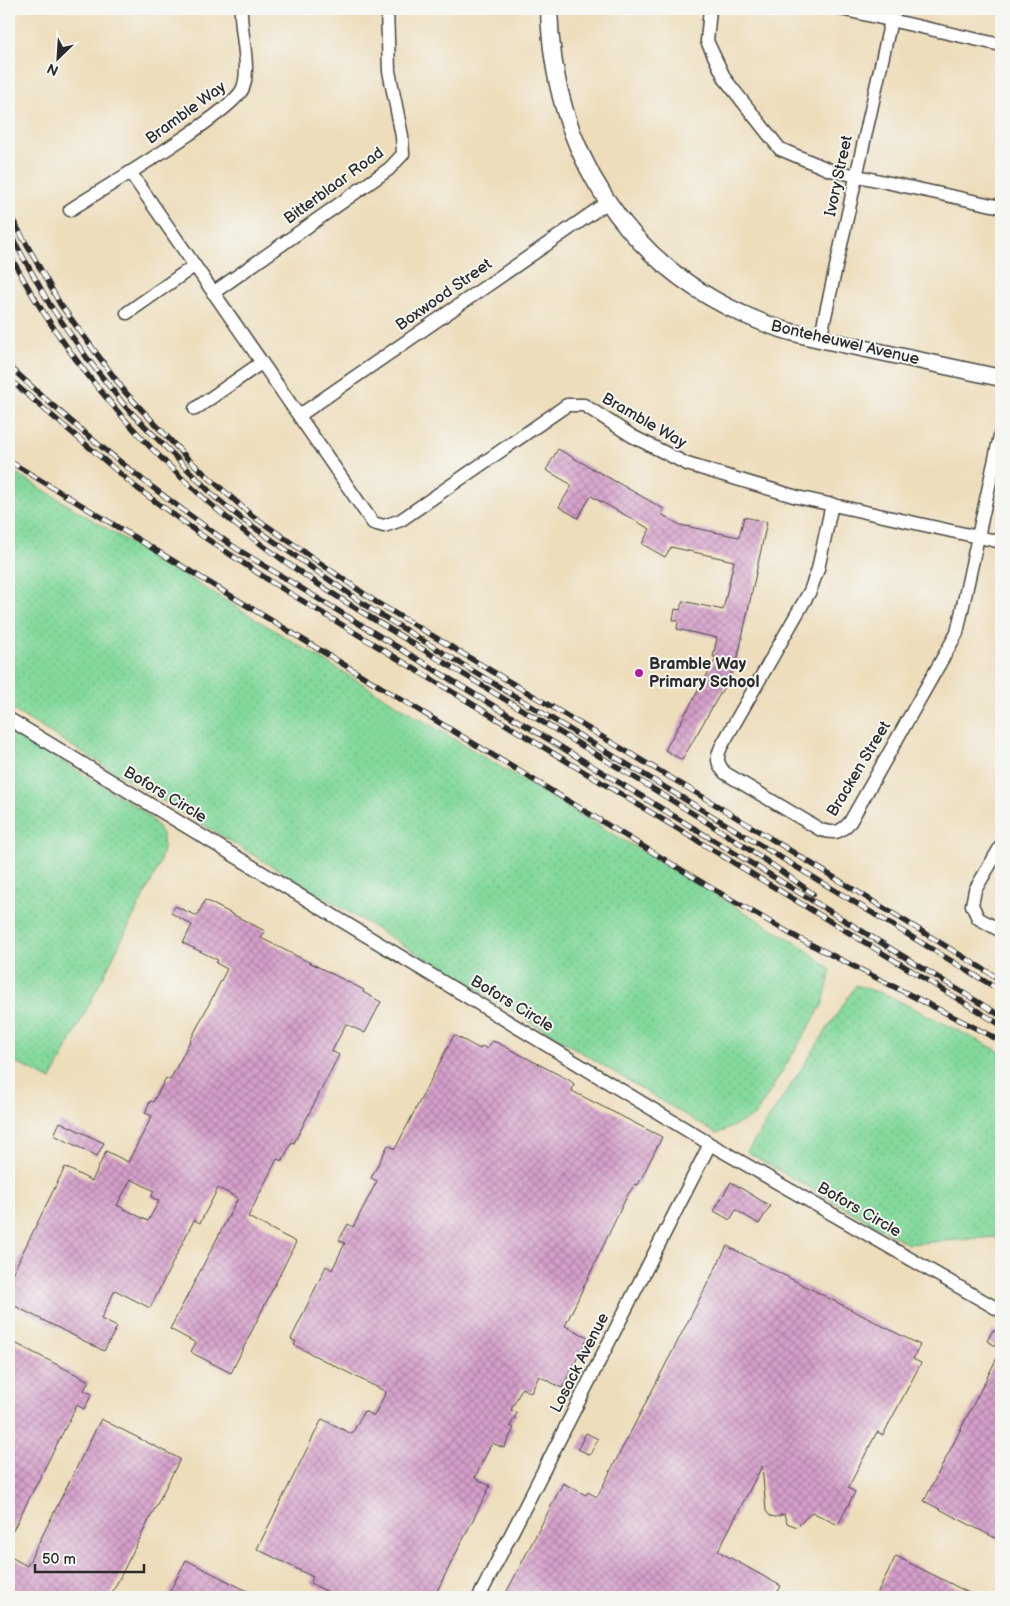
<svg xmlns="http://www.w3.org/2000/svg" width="1010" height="1606" viewBox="0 0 1010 1606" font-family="'Balsamiq Sans',sans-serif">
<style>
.grass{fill:url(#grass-dots);stroke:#568263}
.building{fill:url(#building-cross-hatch);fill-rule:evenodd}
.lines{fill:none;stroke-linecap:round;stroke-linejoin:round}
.minor-casing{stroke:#484641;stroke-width:15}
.tertiary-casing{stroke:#484641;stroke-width:19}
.minor{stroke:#fff;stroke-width:12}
.tertiary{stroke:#fff;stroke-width:16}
.rail-casing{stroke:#2b2b2b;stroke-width:5.5}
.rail{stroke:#f6f6f2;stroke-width:4;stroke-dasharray:11;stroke-linecap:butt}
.poi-dot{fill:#b5179e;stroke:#f6f6f2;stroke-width:2}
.labels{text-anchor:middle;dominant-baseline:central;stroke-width:4;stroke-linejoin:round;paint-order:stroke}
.street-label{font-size:16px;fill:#2b2b2b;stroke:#f6f6f2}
.poi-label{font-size:16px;font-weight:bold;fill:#2b2b2b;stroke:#f6f6f2;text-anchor:start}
</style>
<defs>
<pattern id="grass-dots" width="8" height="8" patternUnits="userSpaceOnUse" patternTransform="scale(1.25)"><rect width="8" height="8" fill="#82d89b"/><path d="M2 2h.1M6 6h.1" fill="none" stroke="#70ba86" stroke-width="1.8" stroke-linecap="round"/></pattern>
<pattern id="building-cross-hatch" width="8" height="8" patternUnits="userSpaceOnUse" patternTransform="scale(1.25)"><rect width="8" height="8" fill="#d59fca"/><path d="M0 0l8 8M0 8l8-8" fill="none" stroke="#ad82a4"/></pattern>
</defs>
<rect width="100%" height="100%" fill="#f6f6f2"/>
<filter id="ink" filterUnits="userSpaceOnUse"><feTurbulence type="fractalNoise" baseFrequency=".02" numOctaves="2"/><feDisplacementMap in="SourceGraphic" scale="10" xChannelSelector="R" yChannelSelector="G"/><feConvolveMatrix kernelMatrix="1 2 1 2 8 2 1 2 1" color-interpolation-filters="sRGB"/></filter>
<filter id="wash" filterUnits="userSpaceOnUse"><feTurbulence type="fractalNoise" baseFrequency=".0096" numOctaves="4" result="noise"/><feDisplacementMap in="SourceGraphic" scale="20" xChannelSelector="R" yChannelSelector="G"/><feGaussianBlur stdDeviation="1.12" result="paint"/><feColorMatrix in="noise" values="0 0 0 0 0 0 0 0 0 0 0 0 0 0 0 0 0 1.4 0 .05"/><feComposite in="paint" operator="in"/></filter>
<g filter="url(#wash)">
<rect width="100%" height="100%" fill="#edddbb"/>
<!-- grass -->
<path class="grass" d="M 9,469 L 417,717 L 803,947 L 831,970 L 823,1004 L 755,1116 L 717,1134 L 9,708 Z
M 9,729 L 139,808 C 164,829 169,838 157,870 L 51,1080 L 9,1059 Z
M 856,985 L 887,995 L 1001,1052 L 1001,1239 L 994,1237 L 908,1244 L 747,1152 Z"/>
<g id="blocks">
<!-- building -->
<path class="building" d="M 558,449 L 664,509 L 661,514 L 680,525 L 739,537 L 744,517 L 767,522 L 736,666 L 682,760 L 665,750 L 717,657 L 713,657 L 717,638 L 677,629 L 678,621 L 673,620 L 675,609 L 680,610 L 683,601 L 723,610 L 734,561 L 671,547 L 665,557 L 642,544 L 650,529 L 591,496 L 578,518 L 559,507 L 572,485 L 546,470 Z
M 205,900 L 265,931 L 261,938 L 364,990 L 363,992 L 381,1002 L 365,1033 L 346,1024 L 332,1051 L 339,1055 L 294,1143 L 292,1142 L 282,1161 L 277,1159 L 248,1217 L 296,1242 L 231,1373 L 194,1354 L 191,1351 L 196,1343 L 170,1329 L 238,1198 L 218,1188 L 200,1223 L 194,1220 L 150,1308 L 115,1290 L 101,1319 L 117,1327 L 104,1351 L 9,1303 L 9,1272 L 12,1274 L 65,1167 L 92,1181 L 106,1151 L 128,1162 L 152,1116 L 145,1113 L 150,1101 L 153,1102 L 166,1078 L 170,1080 L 227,969 L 216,963 L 218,960 L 183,943 L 192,925 L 171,913 L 175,906 L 197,916 ZM 131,1179 L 154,1191 L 151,1197 L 159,1201 L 148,1221 L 117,1205 Z
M 454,1035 L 480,1049 L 482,1046 L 487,1049 L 492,1041 L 498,1043 L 569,1080 L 574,1084 L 572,1091 L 662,1137 L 638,1185 L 635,1184 L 627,1196 L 565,1326 L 588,1337 L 562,1388 L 539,1376 L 531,1393 L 522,1388 L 511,1410 L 517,1413 L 510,1426 L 514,1428 L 504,1448 L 492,1443 L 479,1469 L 475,1478 L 490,1486 L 434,1597 L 338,1597 L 310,1583 L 313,1577 L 257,1549 L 322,1419 L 352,1434 L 364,1411 L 374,1416 L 386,1392 L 294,1345 L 296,1342 L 291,1339 L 326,1266 L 332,1270 L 345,1243 L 339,1240 L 348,1224 L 353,1227 L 377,1181 L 371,1178 L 388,1145 L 395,1149 Z
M 60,1122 L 104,1143 L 97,1156 L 54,1135 Z
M 731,1182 L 770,1206 L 759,1224 L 736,1210 L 730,1220 L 714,1211 Z
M 727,1246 L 920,1345 L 913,1359 L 921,1363 L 883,1435 L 877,1432 L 848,1488 L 855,1492 L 838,1525 L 812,1512 L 797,1527 L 787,1523 L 784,1514 L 776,1517 L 770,1516 L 766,1511 L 762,1466 L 718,1551 L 781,1586 L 775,1597 L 504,1597 L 563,1483 L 586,1495 L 588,1492 L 597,1497 Z
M 993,1330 L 1001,1334 L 1001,1349 L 987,1341 Z
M 9,1340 L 89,1381 L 84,1390 L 92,1394 L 84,1409 L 77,1405 L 9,1538 Z
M 1001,1350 L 1001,1541 L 924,1501 Z
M 101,1419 L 180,1459 L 110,1597 L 9,1597 L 9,1556 L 27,1566 Z
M 586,1433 L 598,1439 L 590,1455 L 578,1449 Z
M 896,1556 L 977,1597 L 875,1597 Z
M 186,1560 L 259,1597 L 167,1597 Z"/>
</g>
</g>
<g filter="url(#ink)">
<use href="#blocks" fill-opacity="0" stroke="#484641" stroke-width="1"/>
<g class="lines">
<!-- minor casing -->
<g class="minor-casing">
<path id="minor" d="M 710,9 L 707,41 L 725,79 L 780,149 L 830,170 L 1001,207
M 841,9 L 1001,45
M 130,172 L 373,523 L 384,526 L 401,520 L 567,405 L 584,405 L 632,436 L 687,464 L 797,497 L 1001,542
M 70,210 C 99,191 234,112 243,88 C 251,67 240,32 241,9
M 213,293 L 389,169 L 403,154 L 402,136 L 389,71 L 387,9
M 127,313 L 194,266
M 820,339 L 891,20
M 195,409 L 261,363
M 300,415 L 608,202
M 832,504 L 818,569 L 810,591 L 721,747 C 716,758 717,764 725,773 L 821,830 C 835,834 840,833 850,822 L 957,633 L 1001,431
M 9,719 L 710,1144 L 1001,1311
M 1001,846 L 975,890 L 972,905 L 978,918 L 1001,931
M 479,1597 L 710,1144"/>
</g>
<!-- tertiary casing -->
<g class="tertiary-casing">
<path id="tertiary" d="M 549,9 C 553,149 625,268 759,321 C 790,334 824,340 857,347 C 905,357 953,368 1001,378"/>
</g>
<!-- minor -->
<use href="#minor" class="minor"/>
<!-- tertiary -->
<use href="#tertiary" class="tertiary"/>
<!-- rail casing -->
<g class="rail-casing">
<path id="rail" d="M 9,213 L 60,304 L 125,392 L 187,458 L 250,514 L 376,602 L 703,797 L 1001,980
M 9,232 L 50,305 L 87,358 L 125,406 L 215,497 L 242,519 L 371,609 L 1001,991
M 9,253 C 58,347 128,432 207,501 C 275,560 351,606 427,652 C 494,693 562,734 629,774 C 692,813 754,850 813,894
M 9,366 C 81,433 156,493 237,549 L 1001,1016
M 9,379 L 137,488 L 201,535 L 273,583 L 1001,1025
M 9,461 L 718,892 L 798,938 L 1001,1041"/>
</g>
<!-- rail -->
<use href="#rail" class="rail"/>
</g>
</g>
<!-- markers -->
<circle class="poi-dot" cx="639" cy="673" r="5"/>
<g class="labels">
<!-- street labels -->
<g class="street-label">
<text transform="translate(186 113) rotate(-36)">Bramble Way</text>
<text transform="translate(839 176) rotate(-78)">Ivory Street</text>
<text transform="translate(334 186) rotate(-36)">Bitterblaar Road</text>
<text transform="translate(444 295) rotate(-35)">Boxwood Street</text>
<text transform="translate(845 343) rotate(13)">Bonteheuwel Avenue</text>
<text transform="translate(644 421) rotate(30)">Bramble Way</text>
<text transform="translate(859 769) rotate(-59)">Bracken Street</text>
<text transform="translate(165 795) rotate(31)">Bofors Circle</text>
<text transform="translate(512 1004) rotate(31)">Bofors Circle</text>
<text transform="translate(859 1210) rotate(30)">Bofors Circle</text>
<text transform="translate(580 1363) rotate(-63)">Losack Avenue</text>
</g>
<!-- poi labels -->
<g class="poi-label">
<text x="649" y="664">Bramble Way<tspan x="649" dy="18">Primary School</tspan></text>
</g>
</g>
<!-- margin -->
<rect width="1010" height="1606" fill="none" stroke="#f6f6f2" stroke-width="30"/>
<!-- north arrow -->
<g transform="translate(58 58) rotate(205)" stroke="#f6f6f2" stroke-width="4" paint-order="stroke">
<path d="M0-4L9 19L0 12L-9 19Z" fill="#2b2b2b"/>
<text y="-8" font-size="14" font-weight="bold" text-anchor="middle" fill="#2b2b2b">N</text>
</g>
<!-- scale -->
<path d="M35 1564v8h109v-8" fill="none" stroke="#2b2b2b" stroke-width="2.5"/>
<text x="42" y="1564" font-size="15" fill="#2b2b2b" stroke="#f6f6f2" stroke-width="4" paint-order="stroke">50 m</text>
</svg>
